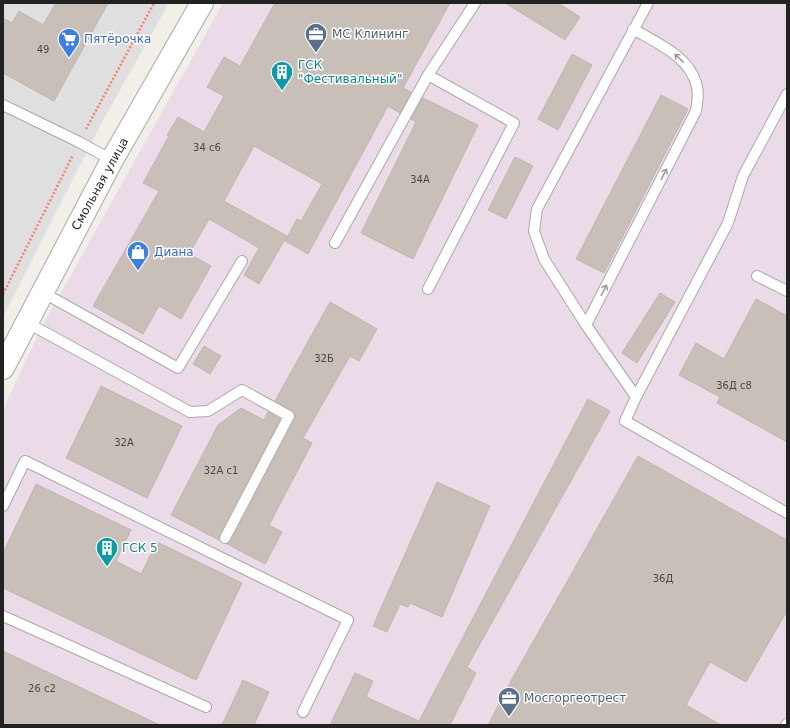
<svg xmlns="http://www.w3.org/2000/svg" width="790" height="728" viewBox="0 0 790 728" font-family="'DejaVu Sans',sans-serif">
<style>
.residential{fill:#e0dfdf}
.industrial{fill:#ebdbe8}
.building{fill:#c7bfb8;stroke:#c4b6ab}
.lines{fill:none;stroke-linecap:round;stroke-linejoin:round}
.service-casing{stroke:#a9a9a9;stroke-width:12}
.tertiary-casing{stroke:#a9a9a9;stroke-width:24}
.path{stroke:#fa8072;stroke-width:2.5;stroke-dasharray:2 2;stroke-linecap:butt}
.service{stroke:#fff;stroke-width:10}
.tertiary{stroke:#fff;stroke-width:22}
.oneway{stroke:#9c9c9c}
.labels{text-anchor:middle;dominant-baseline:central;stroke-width:3;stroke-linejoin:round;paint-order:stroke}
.number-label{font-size:10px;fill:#4b4948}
.service-label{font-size:12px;fill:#4e5e75;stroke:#fff;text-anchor:start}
.shop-label{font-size:12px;fill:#366cbe;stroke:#fff;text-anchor:start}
.culture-label{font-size:12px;fill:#0d838f;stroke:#fff;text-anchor:start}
.street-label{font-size:12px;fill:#222;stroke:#fff}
</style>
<rect width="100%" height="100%" fill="#f2efe9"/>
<!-- residential -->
<path class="residential" d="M 3,3 L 169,3 L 101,124 L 3,317 Z"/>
<!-- industrial -->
<path class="industrial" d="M 223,3 L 787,3 L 787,725 L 3,725 L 3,410 L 40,330 Z"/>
<!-- building -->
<path class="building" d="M 56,3 L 108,3 L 54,101 L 3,73 L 3,18 L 12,23 L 19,11 L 43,25 Z
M 275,3 L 450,3 L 403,88 L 411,92 L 400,113 L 388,106 L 308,254 L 285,241 L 297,219 L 301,221 L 322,184 L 254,146 L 224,201 L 287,236 L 259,284 L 244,275 L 259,248 L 209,219 L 189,254 L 211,266 L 181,319 L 159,306 L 143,334 L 93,306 L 159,191 L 143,183 L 169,136 L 167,135 L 178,117 L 204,132 L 224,96 L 207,87 L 224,57 L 240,66 Z
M 505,3 L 558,3 L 580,17 L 565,40 Z
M 572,54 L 592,65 L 558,130 L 538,119 Z
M 661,95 L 688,109 L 604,273 L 576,259 Z
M 423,98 L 478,125 L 413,259 L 361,233 L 416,122 L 411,119 Z
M 515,157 L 533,166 L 506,219 L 488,210 Z
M 660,293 L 675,302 L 637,363 L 622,353 Z
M 756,299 L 787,316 L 787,442 L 717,403 L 720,397 L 679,375 L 696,343 L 724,359 Z
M 330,302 L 377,329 L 359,361 L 350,356 L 303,438 L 312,443 L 269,525 L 282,532 L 265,564 L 227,544 L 231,541 L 295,419 L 295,415 L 292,411 L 275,401 Z
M 204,346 L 221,356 L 210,374 L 193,364 Z
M 101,386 L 182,426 L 147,498 L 66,458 Z
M 588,399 L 610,411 L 467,667 L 476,673 L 450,725 L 330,725 L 355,673 L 373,681 L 366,697 L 419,721 Z
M 241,408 L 264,420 L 268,412 L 280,419 L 219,535 L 219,540 L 171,515 L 218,425 Z
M 638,456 L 787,540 L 787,611 L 746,682 L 710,662 L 686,705 L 721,725 L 488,725 L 512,679 Z
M 437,482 L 490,506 L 442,617 L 410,603 L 408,607 L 400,604 L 387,632 L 373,626 Z
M 36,484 L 131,530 L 116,561 L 141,574 L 157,542 L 242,583 L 196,680 L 3,588 L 3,553 Z
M 3,651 L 160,725 L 3,725 Z
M 243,680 L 269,692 L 254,725 L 222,725 Z"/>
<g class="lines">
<!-- service casing -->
<g class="service-casing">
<path id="service" d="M 648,3 L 537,209 L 534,231 L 544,259 L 586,325 L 636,397 L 625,421 L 787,513
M 428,75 L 514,123 L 428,289
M 3,105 L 79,142 L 112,160
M 335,243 L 428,75 L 475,3
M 757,276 L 787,291
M 42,292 L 178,368 L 242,261
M 26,322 L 190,412 L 208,411 L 242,390 L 289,416 L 225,538
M 586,325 L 696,111 C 697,104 699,94 697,87 C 691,57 657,43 633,29
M 636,397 L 728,223 L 743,176 L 787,94
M 3,506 L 25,461 L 348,620 L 303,712
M 3,616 L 206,707
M 786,725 L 787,724"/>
</g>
<!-- tertiary casing -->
<g class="tertiary-casing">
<path id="tertiary" d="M 3,368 L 112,160 L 202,3"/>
</g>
<!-- path -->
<path class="path" d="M 86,129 L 154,3
M 3,294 L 73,155"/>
<!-- service -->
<use href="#service" class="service"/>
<!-- tertiary -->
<use href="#tertiary" class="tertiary"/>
</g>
<!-- one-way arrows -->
<defs><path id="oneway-shaft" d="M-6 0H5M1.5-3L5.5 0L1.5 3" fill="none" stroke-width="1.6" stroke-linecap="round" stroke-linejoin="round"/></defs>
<g class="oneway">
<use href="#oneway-shaft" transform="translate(679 58) rotate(-136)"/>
<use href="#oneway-shaft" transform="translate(664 174) rotate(-63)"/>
<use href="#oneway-shaft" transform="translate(604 290) rotate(-63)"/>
</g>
<!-- icons -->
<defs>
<g id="office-pin" transform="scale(1.15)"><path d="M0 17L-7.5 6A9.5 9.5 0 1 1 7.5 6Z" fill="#5c6f8a" stroke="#fff"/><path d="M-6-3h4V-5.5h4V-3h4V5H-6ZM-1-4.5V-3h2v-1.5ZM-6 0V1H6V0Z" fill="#fff"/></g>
<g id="supermarket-pin" transform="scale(1.15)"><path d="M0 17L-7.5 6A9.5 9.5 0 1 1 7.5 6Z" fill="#3f7fe0" stroke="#fff"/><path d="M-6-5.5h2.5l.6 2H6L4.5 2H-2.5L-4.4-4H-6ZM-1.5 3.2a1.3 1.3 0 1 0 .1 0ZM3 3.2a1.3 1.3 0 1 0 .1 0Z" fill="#fff"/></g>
<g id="building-pin" transform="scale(1.15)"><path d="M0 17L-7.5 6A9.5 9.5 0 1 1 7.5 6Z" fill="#0f9aa8" stroke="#fff"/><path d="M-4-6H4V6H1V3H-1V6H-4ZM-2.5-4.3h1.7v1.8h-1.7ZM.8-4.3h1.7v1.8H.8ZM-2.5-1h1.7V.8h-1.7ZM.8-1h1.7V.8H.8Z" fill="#fff"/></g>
<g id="shop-pin" transform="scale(1.15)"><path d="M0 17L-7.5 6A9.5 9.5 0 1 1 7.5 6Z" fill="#3f7fe0" stroke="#fff"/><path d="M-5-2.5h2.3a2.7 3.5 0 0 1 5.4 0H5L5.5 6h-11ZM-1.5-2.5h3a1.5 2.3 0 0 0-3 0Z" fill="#fff"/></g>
</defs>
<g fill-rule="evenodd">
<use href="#office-pin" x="316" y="34"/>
<use href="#supermarket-pin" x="69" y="39"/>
<use href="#building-pin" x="282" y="72"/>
<use href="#shop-pin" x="138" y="252"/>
<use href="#building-pin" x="107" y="548"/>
<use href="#office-pin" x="509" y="698"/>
</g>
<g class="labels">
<!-- number labels -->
<g class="number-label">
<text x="43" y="49">49</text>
<text x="207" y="147">34 с6</text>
<text x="420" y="179">34А</text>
<text x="324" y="358">32Б</text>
<text x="734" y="385">36Д с8</text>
<text x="124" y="442">32А</text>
<text x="221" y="470">32А с1</text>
<text x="663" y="578">36Д</text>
<text x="42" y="688">26 с2</text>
</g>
<!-- service labels -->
<g class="service-label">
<text x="332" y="34">МС Клининг</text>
<text x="524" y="698">Мосгоргеотрест</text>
</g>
<!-- shop labels -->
<g class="shop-label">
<text x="84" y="39">Пятёрочка</text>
<text x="154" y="252">Диана</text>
</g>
<!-- culture labels -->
<g class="culture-label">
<text x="298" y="65">ГСК<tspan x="298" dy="14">"Фестивальный"</tspan></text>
<text x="122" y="548">ГСК 5</text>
</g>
<!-- street labels -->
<g class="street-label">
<text transform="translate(100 184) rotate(-61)">Смольная улица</text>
</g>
</g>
<!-- border -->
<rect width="790" height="728" fill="none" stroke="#222222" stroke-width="8"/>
</svg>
